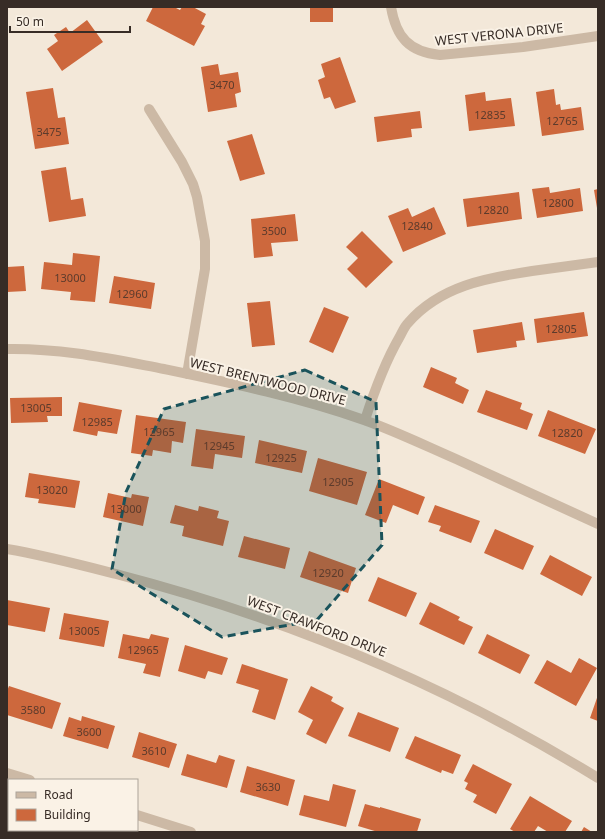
<svg xmlns="http://www.w3.org/2000/svg" width="605" height="839" viewBox="0 0 605 839" font-family="'Noto Sans',sans-serif">
<style>
.building{fill:#cd683d}
.lines{fill:none;stroke-linecap:round;stroke-linejoin:round}
.minor{stroke:#ccb9a5;stroke-width:10}
.marked{fill:#1a535b;fill-opacity:0.2;stroke:#1a535b;stroke-width:3;stroke-dasharray:8 5;stroke-linejoin:round}
.labels{text-anchor:middle;dominant-baseline:central;stroke-width:4;stroke-linejoin:round;paint-order:stroke}
.number-label{font-size:11px;fill:#5c3b2c}
.street-label{font-size:13px;fill:#372c26;stroke:#faf2e6}
</style>
<rect width="100%" height="100%" fill="#f3e8d9"/>
<!-- building -->
<path class="building" d="M 153,7 L 174,7 L 180,10 L 182,7 L 193,7 L 206,14 L 201,24 L 205,26 L 194,46 L 146,21 Z
M 310,7 L 333,7 L 333,22 L 310,22 Z
M 87,20 L 103,42 L 62,71 L 47,49 L 58,41 L 54,35 L 66,27 L 70,33 Z
M 340,57 L 356,102 L 335,109 L 330,97 L 324,99 L 318,80 L 325,77 L 321,64 Z
M 218,64 L 220,75 L 238,72 L 241,92 L 235,94 L 237,107 L 208,112 L 201,67 Z
M 53,88 L 58,118 L 65,117 L 69,144 L 35,149 L 26,92 Z
M 554,89 L 556,105 L 560,104 L 561,110 L 581,107 L 584,130 L 542,136 L 536,92 Z
M 485,92 L 486,101 L 511,98 L 515,126 L 469,131 L 465,95 Z
M 420,111 L 422,128 L 411,129 L 412,137 L 377,142 L 374,117 Z
M 252,134 L 265,174 L 240,181 L 227,141 Z
M 66,167 L 71,200 L 83,198 L 86,216 L 49,222 L 41,171 Z
M 549,187 L 550,193 L 580,188 L 583,211 L 537,218 L 532,189 Z
M 598,189 L 598,208 L 597,208 L 594,190 Z
M 519,192 L 522,219 L 467,227 L 463,199 Z
M 434,207 L 446,234 L 403,252 L 388,216 L 408,208 L 412,217 Z
M 295,214 L 298,241 L 271,243 L 273,256 L 254,258 L 251,219 Z
M 362,231 L 393,262 L 366,288 L 347,269 L 358,258 L 346,247 Z
M 73,253 L 100,256 L 95,302 L 70,300 L 71,292 L 41,289 L 44,262 L 72,265 Z
M 24,266 L 26,291 L 7,292 L 7,267 Z
M 114,276 L 155,283 L 151,309 L 109,303 Z
M 270,301 L 275,345 L 252,347 L 247,303 Z
M 324,307 L 349,317 L 333,353 L 309,342 Z
M 584,312 L 588,336 L 537,343 L 534,319 Z
M 522,322 L 525,340 L 516,341 L 517,347 L 477,353 L 473,330 Z
M 431,367 L 457,378 L 455,383 L 469,390 L 463,404 L 423,387 Z
M 486,390 L 522,403 L 520,409 L 533,414 L 527,430 L 477,412 Z
M 62,397 L 62,416 L 47,416 L 48,422 L 11,423 L 10,398 Z
M 79,402 L 122,410 L 117,434 L 98,431 L 97,436 L 73,431 Z
M 548,410 L 596,429 L 585,454 L 538,436 Z
M 136,415 L 186,422 L 183,443 L 172,441 L 171,453 L 153,450 L 152,456 L 131,453 Z
M 196,429 L 245,436 L 242,458 L 215,454 L 213,469 L 191,466 Z
M 259,440 L 307,451 L 302,473 L 255,463 Z
M 318,458 L 367,472 L 357,505 L 309,491 Z
M 29,473 L 80,481 L 75,508 L 38,503 L 39,499 L 25,497 Z
M 379,479 L 425,497 L 418,515 L 393,505 L 386,523 L 365,515 Z
M 108,493 L 131,498 L 132,494 L 149,497 L 143,526 L 103,517 Z
M 175,505 L 198,511 L 199,506 L 219,511 L 217,518 L 229,521 L 223,546 L 182,536 L 184,526 L 170,523 Z
M 435,505 L 480,521 L 471,543 L 439,531 L 441,526 L 428,522 Z
M 495,529 L 534,546 L 523,570 L 484,553 Z
M 244,536 L 290,548 L 285,569 L 238,557 Z
M 309,551 L 356,568 L 348,593 L 300,577 Z
M 550,555 L 592,577 L 582,596 L 540,574 Z
M 378,577 L 417,593 L 406,617 L 368,601 Z
M 7,600 L 50,608 L 45,632 L 7,625 Z
M 430,602 L 460,617 L 458,620 L 473,627 L 464,645 L 419,624 Z
M 64,613 L 109,621 L 104,647 L 59,639 Z
M 123,634 L 149,639 L 151,634 L 169,638 L 160,677 L 143,673 L 146,664 L 118,658 Z
M 487,634 L 530,655 L 520,674 L 478,653 Z
M 185,645 L 228,658 L 222,675 L 208,671 L 205,679 L 178,671 Z
M 579,658 L 597,668 L 576,706 L 534,683 L 547,660 L 571,673 Z
M 242,664 L 288,679 L 275,720 L 252,712 L 259,690 L 236,683 Z
M 9,686 L 61,703 L 52,729 L 7,715 L 7,691 Z
M 311,686 L 333,697 L 331,701 L 344,708 L 326,744 L 306,734 L 313,720 L 298,712 Z
M 598,695 L 598,721 L 590,718 Z
M 358,712 L 399,728 L 390,752 L 348,736 Z
M 82,716 L 115,726 L 108,749 L 63,736 L 69,717 L 81,721 Z
M 139,732 L 177,744 L 169,768 L 132,757 Z
M 415,736 L 461,755 L 453,774 L 442,770 L 441,773 L 405,758 Z
M 187,754 L 216,763 L 219,755 L 235,760 L 227,788 L 181,775 Z
M 473,764 L 512,784 L 496,814 L 473,802 L 477,795 L 465,789 L 468,783 L 464,781 Z
M 247,766 L 295,780 L 288,806 L 240,792 Z
M 333,784 L 356,790 L 346,827 L 299,815 L 304,795 L 329,801 Z
M 530,796 L 572,821 L 565,832 L 548,832 L 538,826 L 534,832 L 515,832 L 510,829 Z
M 365,804 L 380,808 L 380,807 L 421,819 L 417,832 L 378,832 L 358,826 Z
M 7,822 L 9,822 L 9,830 L 35,830 L 38,831 L 38,832 L 7,832 Z
M 584,827 L 592,832 L 581,832 Z"/>
<g class="lines">
<!-- minor -->
<path class="minor" d="M 391,7 C 396,37 409,52 440,55 L 523,47 L 598,36
M 149,109 L 182,162 L 193,184 L 197,197 L 205,241 L 205,269 L 187,374
M 7,349 C 62,348 111,359 164,369 C 231,383 299,397 364,420 C 395,431 426,446 456,459 C 503,481 551,502 598,524
M 365,420 C 374,392 384,364 399,338 C 402,333 404,327 408,323 C 440,286 486,278 532,271 C 554,268 576,265 598,262
M 7,549 C 43,555 81,565 116,574 C 286,618 448,686 598,778
M 7,773 L 30,780
M 137,815 L 191,832"/>
</g>
<!-- marked area -->
<path class="marked" d="M 305,370 L 376,402 L 382,545 L 317,620 L 222,637 L 112,569 L 126,492 L 164,409 Z"/>
<g class="labels">
<!-- number labels -->
<g class="number-label">
<text x="222" y="84">3470</text>
<text x="490" y="114">12835</text>
<text x="562" y="120">12765</text>
<text x="49" y="131">3475</text>
<text x="558" y="202">12800</text>
<text x="493" y="209">12820</text>
<text x="417" y="225">12840</text>
<text x="274" y="230">3500</text>
<text x="70" y="277">13000</text>
<text x="132" y="293">12960</text>
<text x="561" y="328">12805</text>
<text x="36" y="407">13005</text>
<text x="97" y="421">12985</text>
<text x="159" y="431">12965</text>
<text x="567" y="432">12820</text>
<text x="219" y="445">12945</text>
<text x="281" y="457">12925</text>
<text x="338" y="481">12905</text>
<text x="52" y="489">13020</text>
<text x="126" y="508">13000</text>
<text x="328" y="572">12920</text>
<text x="84" y="630">13005</text>
<text x="143" y="649">12965</text>
<text x="33" y="709">3580</text>
<text x="89" y="731">3600</text>
<text x="154" y="750">3610</text>
<text x="268" y="786">3630</text>
</g>
<!-- street labels -->
<g class="street-label">
<text transform="translate(499 34) rotate(-6)">WEST VERONA DRIVE</text>
<text transform="translate(268 381) rotate(14)">WEST BRENTWOOD DRIVE</text>
<text transform="translate(317 626) rotate(21)">WEST CRAWFORD DRIVE</text>
</g>
</g>
<!-- border -->
<rect width="605" height="839" fill="none" stroke="#372c26" stroke-width="16"/>
<!-- legend -->
<rect x="8" y="779" width="130" height="52" fill="#faf2e6" stroke="#aca399"/>
<rect x="16" y="792" width="20" height="6" fill="#ccb9a5" stroke="#aca399"/>
<text x="44" y="799" font-size="12" fill="#372c26">Road</text>
<rect x="16" y="809" width="20" height="12" fill="#cd683d" stroke="#aca399"/>
<text x="44" y="819" font-size="12" fill="#372c26">Building</text>
<!-- scale -->
<path d="M10 26v6h120v-6" fill="none" stroke="#372c26" stroke-width="2"/>
<text x="16" y="26" font-size="12" fill="#372c26" stroke="#faf2e6" stroke-width="3" paint-order="stroke">50 m</text>
</svg>
